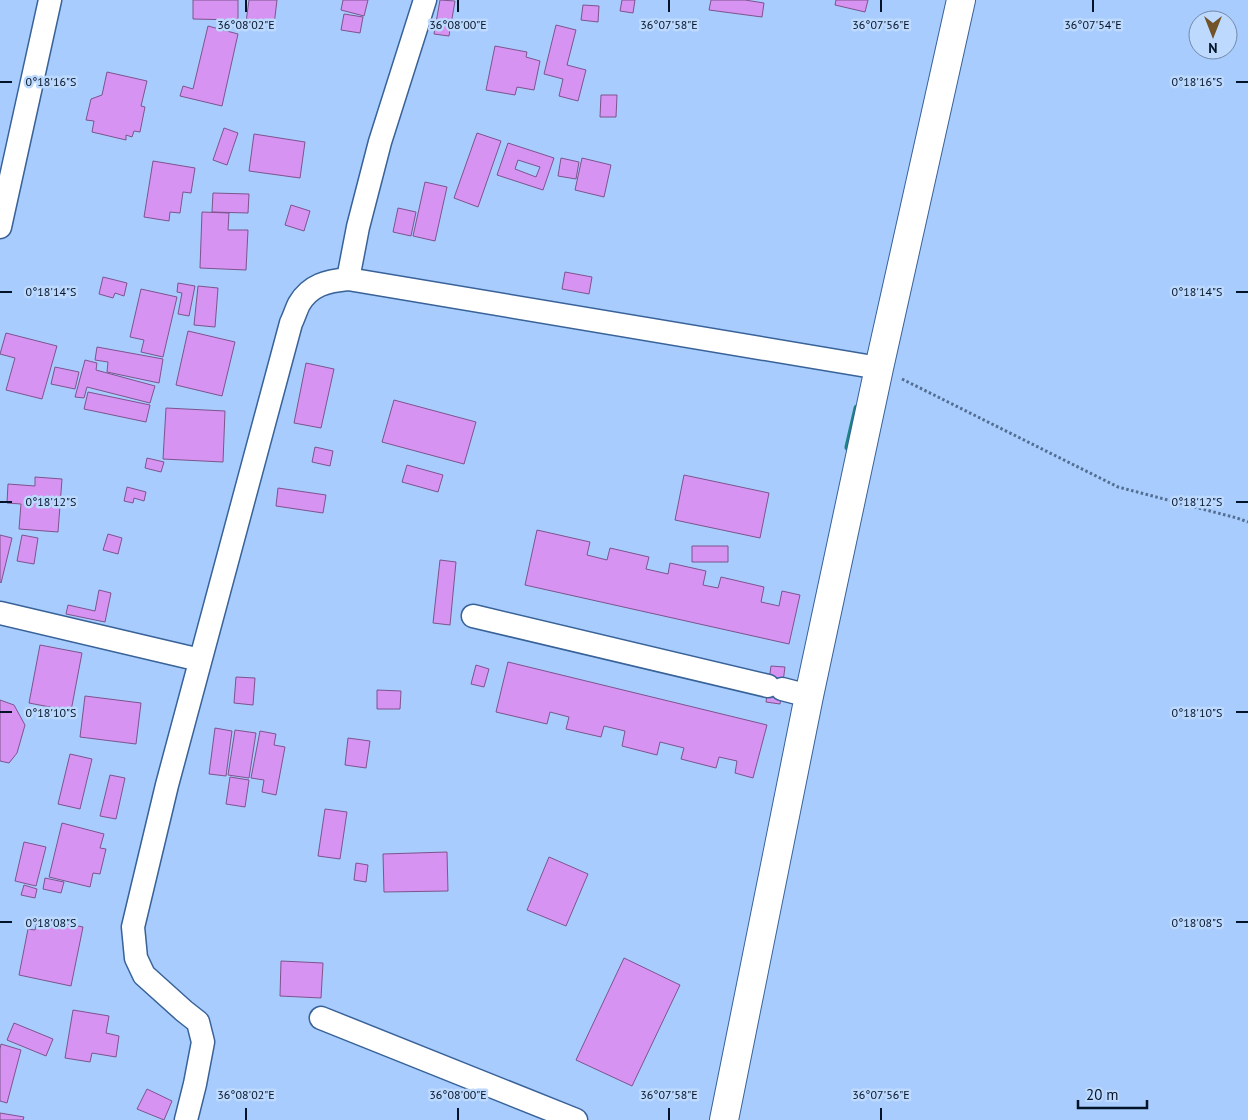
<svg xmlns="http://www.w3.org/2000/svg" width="1248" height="1120" viewBox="0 0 1248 1120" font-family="'PT Sans',sans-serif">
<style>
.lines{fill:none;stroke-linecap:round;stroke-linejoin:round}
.stream{stroke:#1d8485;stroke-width:7}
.building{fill:#d693f1;stroke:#7d548e;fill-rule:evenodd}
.street-casing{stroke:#386298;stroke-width:25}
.secondary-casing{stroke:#386298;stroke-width:30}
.path{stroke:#536e90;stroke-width:3;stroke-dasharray:2.5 2.5;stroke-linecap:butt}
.street{stroke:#fff;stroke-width:22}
.secondary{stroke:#fff;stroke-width:28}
.ticks{fill:none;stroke:#031328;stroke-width:2}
.ticks-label{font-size:12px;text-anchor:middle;fill:#031328;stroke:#bdd9fe;stroke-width:5;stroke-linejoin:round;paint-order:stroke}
</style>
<rect width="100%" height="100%" fill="#a7ccfd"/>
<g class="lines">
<!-- stream -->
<path class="stream" d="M 848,447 L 857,408"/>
</g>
<!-- building -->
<path class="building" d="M 193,0 L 238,0 L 238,20 L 193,19 Z
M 249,0 L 277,0 L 274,25 L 246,22 Z
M 343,0 L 368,0 L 364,16 L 341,10 Z
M 440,0 L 455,1 L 449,36 L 434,34 Z
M 622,0 L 635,0 L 633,13 L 620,11 Z
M 711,0 L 745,0 L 764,3 L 762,17 L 709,10 Z
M 836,0 L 868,0 L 865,12 L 835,5 Z
M 583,5 L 599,6 L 598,22 L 581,20 Z
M 344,14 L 363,17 L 360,33 L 341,30 Z
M 556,25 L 576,30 L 567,65 L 586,70 L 578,101 L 559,96 L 563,79 L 544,74 Z
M 208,26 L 238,34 L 222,106 L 180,96 L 183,86 L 193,89 Z
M 495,46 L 527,52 L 526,57 L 540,61 L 534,90 L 517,87 L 515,95 L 486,90 Z
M 107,72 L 147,81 L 141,106 L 145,107 L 140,132 L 134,131 L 132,137 L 126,135 L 126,140 L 92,132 L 94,121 L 86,120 L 91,99 L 102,95 Z
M 601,95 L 617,95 L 616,117 L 600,117 Z
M 224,128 L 238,133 L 227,165 L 213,160 Z
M 477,133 L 501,141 L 478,207 L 454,198 Z
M 254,134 L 305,142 L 300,178 L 249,171 Z
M 508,143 L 554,158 L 543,190 L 497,175 ZM 518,160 L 540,167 L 536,177 L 515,169 Z
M 561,158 L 579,162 L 576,179 L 558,176 Z
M 582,158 L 611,165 L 604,197 L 575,190 Z
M 153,161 L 195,168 L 191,193 L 183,192 L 180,213 L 170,212 L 169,221 L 144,217 Z
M 425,182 L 447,187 L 435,241 L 413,236 Z
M 213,193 L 249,194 L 248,213 L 212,212 Z
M 291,205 L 310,211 L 304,231 L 285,225 Z
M 398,208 L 416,212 L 411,236 L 393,232 Z
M 202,212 L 229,213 L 228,230 L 248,230 L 246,270 L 200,268 Z
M 565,272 L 592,277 L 589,294 L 562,289 Z
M 103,277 L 127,283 L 124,296 L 115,293 L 113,298 L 99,294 Z
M 178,283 L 195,286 L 189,316 L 178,314 L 182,293 L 177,292 Z
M 198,286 L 218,288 L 215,327 L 194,325 Z
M 141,289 L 177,297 L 163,357 L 141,352 L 144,340 L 130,337 Z
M 188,331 L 235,342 L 222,396 L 176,385 Z
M 6,333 L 57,346 L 42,399 L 6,390 L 15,358 L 0,354 Z
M 97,347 L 163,359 L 159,383 L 107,372 L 108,362 L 95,360 Z
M 85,360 L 97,363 L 96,370 L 155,386 L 150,403 L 87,387 L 84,398 L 75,397 Z
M 306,363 L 334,369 L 321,428 L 294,423 Z
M 55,367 L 79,372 L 75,389 L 51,384 Z
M 88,392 L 150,405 L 146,422 L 84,409 Z
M 394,400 L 476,422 L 464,464 L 382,442 Z
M 166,408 L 225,411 L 223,462 L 163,459 Z
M 315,447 L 333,451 L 330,466 L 312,462 Z
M 147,458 L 164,462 L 161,472 L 145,468 Z
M 407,465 L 443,475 L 438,492 L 402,482 Z
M 684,475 L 769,493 L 760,538 L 675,520 Z
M 35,477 L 62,479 L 58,532 L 19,529 L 21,504 L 7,503 L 8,484 L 35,486 Z
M 127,487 L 146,492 L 144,501 L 134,498 L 133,503 L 124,501 Z
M 278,488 L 326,495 L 323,513 L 276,506 Z
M 537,530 L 590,542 L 587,555 L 607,560 L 610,548 L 649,557 L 646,569 L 668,574 L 670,563 L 706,571 L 703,585 L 718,588 L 721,577 L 764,587 L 761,602 L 779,606 L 782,591 L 800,595 L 789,644 L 525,585 Z
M 108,534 L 122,538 L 118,554 L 103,550 Z
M 0,535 L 12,538 L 1,583 L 0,582 Z
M 22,535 L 38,538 L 34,564 L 17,561 Z
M 692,546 L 728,546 L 728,562 L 692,562 Z
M 440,560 L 456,562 L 450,625 L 433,623 Z
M 99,590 L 111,593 L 105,622 L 66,614 L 68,605 L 95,611 Z
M 40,645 L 82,653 L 71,711 L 29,703 Z
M 508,662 L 767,725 L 753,778 L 735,773 L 737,761 L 719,757 L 716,768 L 681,759 L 684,748 L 660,742 L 657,755 L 622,746 L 625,731 L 604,726 L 601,737 L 566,729 L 569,717 L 550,712 L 547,724 L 496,712 Z
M 476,665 L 489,669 L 484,687 L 471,684 Z
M 771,666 L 785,667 L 780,704 L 766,702 Z
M 236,677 L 255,678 L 253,705 L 234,703 Z
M 377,690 L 401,691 L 400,709 L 377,709 Z
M 85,696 L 141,703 L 136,744 L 80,737 Z
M 0,700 L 14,705 L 25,725 L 17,753 L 9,763 L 0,761 Z
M 215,728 L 232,731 L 226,776 L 209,774 Z
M 235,730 L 256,733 L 249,778 L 228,775 Z
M 260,731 L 276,734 L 274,745 L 285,747 L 276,795 L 262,792 L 264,780 L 251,778 Z
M 348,738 L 370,741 L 366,768 L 345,765 Z
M 70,754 L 92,759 L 80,809 L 58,804 Z
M 110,775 L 125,778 L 116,819 L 100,816 Z
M 230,777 L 249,780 L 245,807 L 226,804 Z
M 325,809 L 347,812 L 340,859 L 318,856 Z
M 62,823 L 104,834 L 100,848 L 106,849 L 100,874 L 93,873 L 90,887 L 49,877 Z
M 24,842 L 46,847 L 36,886 L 15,881 Z
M 447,852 L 448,891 L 384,892 L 383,854 Z
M 549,857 L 588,874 L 566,926 L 527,910 Z
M 356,863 L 368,865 L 366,882 L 354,880 Z
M 45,878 L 64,882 L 61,893 L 43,889 Z
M 24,885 L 37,889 L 35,898 L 21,895 Z
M 38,918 L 83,927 L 71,986 L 19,975 L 28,929 L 35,930 Z
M 624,958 L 680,985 L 632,1086 L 576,1060 Z
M 281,961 L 323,963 L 321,998 L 280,996 Z
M 73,1010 L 109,1016 L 106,1033 L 119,1036 L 116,1057 L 92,1053 L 90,1062 L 65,1058 Z
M 14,1023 L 53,1039 L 46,1056 L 7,1040 Z
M 1,1044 L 21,1050 L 7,1103 L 0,1101 L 0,1049 Z
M 147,1089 L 172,1101 L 164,1120 L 137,1109 Z
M 0,1113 L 24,1117 L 23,1120 L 0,1120 Z"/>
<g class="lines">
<!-- street casing -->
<g class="street-casing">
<path id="street" d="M 0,227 L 50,0
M 348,279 L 358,227 L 380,142 L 425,0
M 0,613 L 200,660
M 473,616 L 768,686
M 782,689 L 809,696
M 321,1018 L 576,1120
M 186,1120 L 195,1084 L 203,1042 L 198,1022 L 184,1011 L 144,975 L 136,958 L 133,927 L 167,785 L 291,323 C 294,317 296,310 299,304 C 310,285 327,281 348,279 L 879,368"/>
</g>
<!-- secondary casing -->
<g class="secondary-casing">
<path id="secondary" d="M 724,1120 L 809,696 L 879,368 L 961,0"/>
</g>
<!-- path -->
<path class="path" d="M 902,379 L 1118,487 L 1237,518 L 1248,522"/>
<!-- street -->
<use href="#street" class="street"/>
<!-- secondary -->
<use href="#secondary" class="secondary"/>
</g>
<!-- ticks -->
<path class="ticks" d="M 246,0 L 246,12M 458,0 L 458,12M 669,0 L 669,12M 881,0 L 881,12M 1093,0 L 1093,12M 0,82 L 12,82M 1236,82 L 1248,82M 0,292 L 12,292M 1236,292 L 1248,292M 0,502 L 12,502M 1236,502 L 1248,502M 0,712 L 12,712M 1236,712 L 1248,712M 0,922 L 12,922M 1236,922 L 1248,922M 246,1108 L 246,1120M 458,1108 L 458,1120M 669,1108 L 669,1120M 881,1108 L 881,1120"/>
<g class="ticks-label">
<text x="246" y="29">36°08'02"E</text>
<text x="458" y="29">36°08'00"E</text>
<text x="669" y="29">36°07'58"E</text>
<text x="881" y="29">36°07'56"E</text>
<text x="1093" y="29">36°07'54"E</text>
<text x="1197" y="86">0°18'16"S</text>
<text x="51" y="86">0°18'16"S</text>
<text x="1197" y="296">0°18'14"S</text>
<text x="51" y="296">0°18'14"S</text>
<text x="1197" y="506">0°18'12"S</text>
<text x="51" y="506">0°18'12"S</text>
<text x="1197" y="717">0°18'10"S</text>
<text x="51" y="717">0°18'10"S</text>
<text x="1197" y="927">0°18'08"S</text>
<text x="51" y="927">0°18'08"S</text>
<text x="246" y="1099">36°08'02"E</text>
<text x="458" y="1099">36°08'00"E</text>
<text x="669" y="1099">36°07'58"E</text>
<text x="881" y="1099">36°07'56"E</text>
</g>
<!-- north arrow -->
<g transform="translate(1213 35) rotate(180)"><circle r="24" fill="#bdd9fe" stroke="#738aa8"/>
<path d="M0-4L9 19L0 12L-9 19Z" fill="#715327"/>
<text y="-8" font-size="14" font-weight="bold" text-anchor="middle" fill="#031328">N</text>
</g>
<!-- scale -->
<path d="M1078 1100v8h69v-8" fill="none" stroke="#031328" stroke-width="2.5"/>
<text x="1086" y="1100" font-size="15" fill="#031328" stroke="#bdd9fe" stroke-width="4" paint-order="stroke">20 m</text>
</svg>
